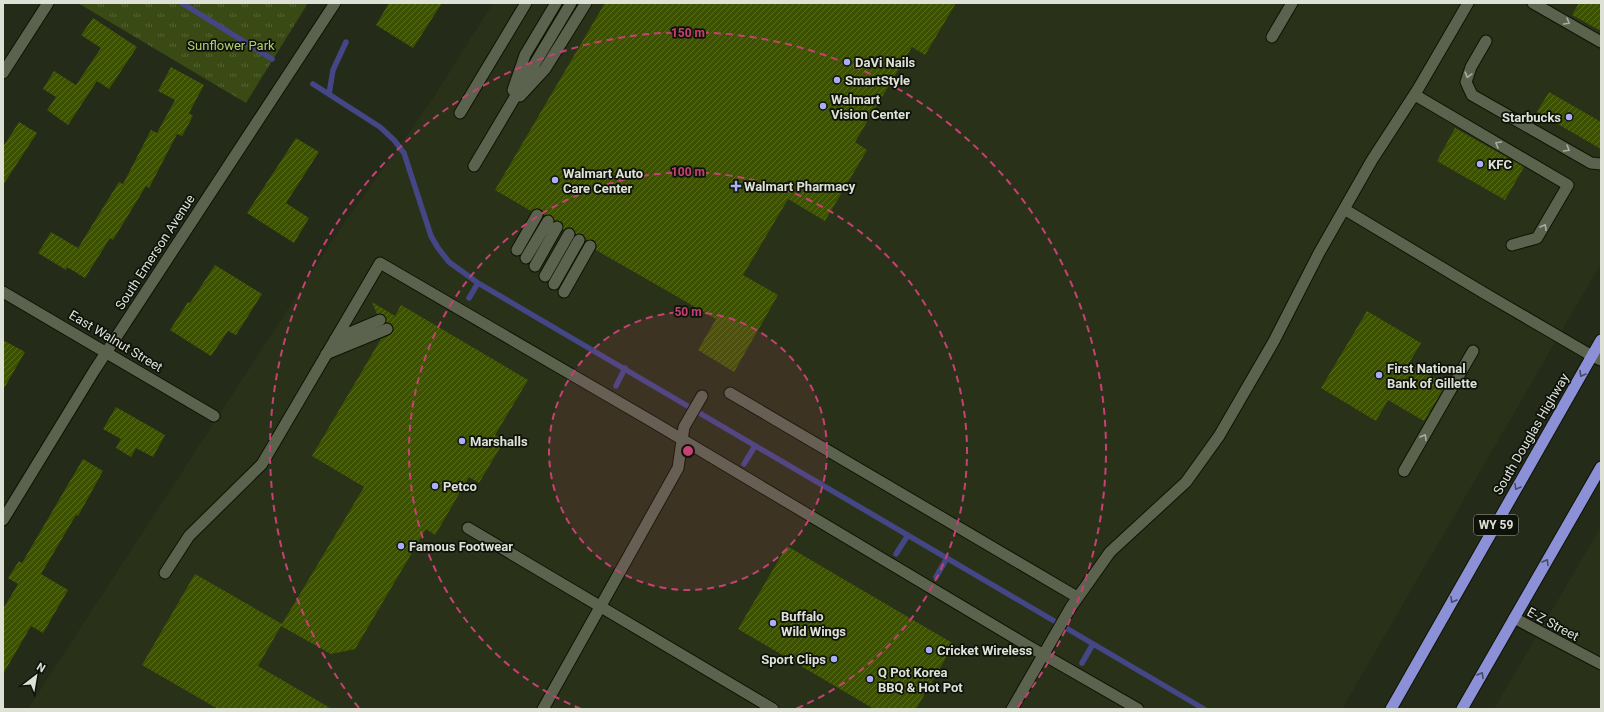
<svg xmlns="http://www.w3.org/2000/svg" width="1604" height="712" viewBox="0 0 1604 712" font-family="Roboto,sans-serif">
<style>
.built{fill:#293219}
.park{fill:url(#park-tufts)}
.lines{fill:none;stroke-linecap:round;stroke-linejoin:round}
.stream{stroke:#454686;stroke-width:5.5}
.building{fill:url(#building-hatch)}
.service-casing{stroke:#0e1304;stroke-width:13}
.minor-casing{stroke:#0e1304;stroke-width:13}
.trunk-casing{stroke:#0e1304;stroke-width:13}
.service{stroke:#5b634f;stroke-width:11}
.minor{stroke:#5b634f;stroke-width:11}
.trunk{stroke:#8b90d7;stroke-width:11}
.oneway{stroke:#a9afa0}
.oneway2{stroke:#474b66}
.ring{fill:none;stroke:#c74074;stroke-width:2;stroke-dasharray:7 5}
.poi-dot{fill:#aaaffb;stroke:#0f120a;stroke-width:1.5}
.labels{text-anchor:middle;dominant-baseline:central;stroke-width:3.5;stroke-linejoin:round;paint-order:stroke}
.shield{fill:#0f120a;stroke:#9fa399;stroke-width:1}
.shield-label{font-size:12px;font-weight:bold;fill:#dde1d6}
.park-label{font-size:13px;fill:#aed06b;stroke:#0f120a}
.poi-label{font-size:13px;font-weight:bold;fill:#dde1d6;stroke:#0f120a;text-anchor:start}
.street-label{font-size:13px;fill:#dde1d6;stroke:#0f120a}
.centre{fill:#c74074;stroke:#0f120a;stroke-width:2}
.ring-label{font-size:12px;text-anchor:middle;font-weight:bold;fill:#c74074;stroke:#0f120a;stroke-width:3.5;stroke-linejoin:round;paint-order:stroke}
</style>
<defs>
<pattern id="park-tufts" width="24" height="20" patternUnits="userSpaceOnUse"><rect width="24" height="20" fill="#3a4a15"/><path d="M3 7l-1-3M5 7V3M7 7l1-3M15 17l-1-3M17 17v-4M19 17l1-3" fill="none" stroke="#566436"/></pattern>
<pattern id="building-hatch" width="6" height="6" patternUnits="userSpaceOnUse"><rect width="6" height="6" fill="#3d5200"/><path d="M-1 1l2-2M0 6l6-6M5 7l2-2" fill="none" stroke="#596b24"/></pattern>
</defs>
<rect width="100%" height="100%" fill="#242b19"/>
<!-- built -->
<path class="built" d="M 493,3 L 1601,3 L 1601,263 L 1342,709 L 28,709 L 342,226 L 432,100 Z
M 1601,526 L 1601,709 L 1494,709 L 1588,549 Z"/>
<!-- park -->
<path class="park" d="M 78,3 L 308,3 L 246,103 Z"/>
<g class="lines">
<!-- stream -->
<path class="stream" d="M 182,3 L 272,59
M 313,84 L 380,127 L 394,140 L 404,153 L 431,236 L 438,248 L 449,262 L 478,283 L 1204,709
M 329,94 L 333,70 L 346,42
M 469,298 L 478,283
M 616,386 L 625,368
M 744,464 L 755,446
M 896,554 L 908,535
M 936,577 L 947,558
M 1082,663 L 1093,644"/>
</g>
<!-- building -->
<path class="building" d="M 389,3 L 442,3 L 413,48 L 376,25 Z
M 605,3 L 956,3 L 925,55 L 912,47 L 855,142 L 867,150 L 825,221 L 788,199 L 743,275 L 778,295 L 734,372 L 698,350 L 716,319 L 596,250 L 597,246 L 594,240 L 586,240 L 583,234 L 576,234 L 572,228 L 569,227 L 563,230 L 563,223 L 555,221 L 551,215 L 544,215 L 543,211 L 537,208 L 531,211 L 495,190 Z
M 1579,3 L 1601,3 L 1601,31 L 1572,15 Z
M 93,18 L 137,47 L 109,89 L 97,81 L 68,125 L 47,110 L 56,97 L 43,89 L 54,71 L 76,85 L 101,48 L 81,35 Z
M 171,67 L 204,85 L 189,113 L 193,116 L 182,136 L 177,134 L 149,188 L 146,186 L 113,240 L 110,238 L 85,278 L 67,267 L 66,270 L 38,253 L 51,232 L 78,248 L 119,182 L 123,184 L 151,130 L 157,133 L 175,100 L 158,91 Z
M 1549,92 L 1601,122 L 1601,149 L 1537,112 Z
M 19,122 L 37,133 L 3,185 L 3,147 Z
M 1455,128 L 1524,167 L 1505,200 L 1437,161 Z
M 296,138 L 319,152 L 286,203 L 309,218 L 294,243 L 247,213 Z
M 215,265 L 262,294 L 236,335 L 228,331 L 211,356 L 170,330 L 188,302 L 190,303 Z
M 372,302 L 395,316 L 401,305 L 528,380 L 495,435 L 504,441 L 479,483 L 469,477 L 435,535 L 426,529 L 355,649 L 331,654 L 281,626 L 258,666 L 332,709 L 218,709 L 142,665 L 195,574 L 282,624 L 364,487 L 312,456 L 381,339 L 390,335 L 394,330 L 392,324 L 386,322 L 384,315 L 377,314 Z
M 1367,311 L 1421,343 L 1409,363 L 1446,385 L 1424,421 L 1388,400 L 1376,421 L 1321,388 Z
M 3,340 L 25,352 L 3,390 Z
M 116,407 L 165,435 L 153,457 L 136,448 L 131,457 L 116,448 L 121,439 L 103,429 Z
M 83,459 L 103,471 L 78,516 L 76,515 L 41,574 L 68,590 L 43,633 L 31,626 L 3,674 L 3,609 L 18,584 L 8,578 L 19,561 L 22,563 Z
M 787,546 L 954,644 L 916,709 L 874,709 L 738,629 Z"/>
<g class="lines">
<!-- service casing -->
<g class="service-casing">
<path id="service" d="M 1533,3 L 1601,42
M 1272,37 L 1292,3
M 1486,41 L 1471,67 L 1466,82 L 1472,95 L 1591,163 L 1601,164
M 513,90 L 525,55 L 556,3
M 1415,95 L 1568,185 L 1537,238 L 1512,245
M 520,96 L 545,69 L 586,3
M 460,113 L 526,3
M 474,166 L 571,3
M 1344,209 L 1484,293 L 1592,356
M 517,250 L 537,215
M 526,258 L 548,221
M 535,266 L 557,227
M 545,276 L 569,234
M 554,284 L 579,240
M 564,292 L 590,246
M 335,339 L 380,320
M 326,354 L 387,329
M 730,393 L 1077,597
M 1404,471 L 1473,351
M 468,528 L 773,709
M 165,573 L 189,536 L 262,464 L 380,263 L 653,422 L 1030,647 L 1138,709
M 543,709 L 678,468 L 684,427 L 702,396
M 1012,709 L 1071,607 L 1110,552 L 1186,482 L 1219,436 L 1274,341 L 1319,253 L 1372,160 L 1418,89 L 1468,3"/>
</g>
<!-- minor casing -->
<g class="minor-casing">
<path id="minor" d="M 3,73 L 48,3
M 3,292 L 214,416
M 1592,356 L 1601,360
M 3,520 L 94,371 L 335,3
M 1514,618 L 1601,664"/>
</g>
<!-- trunk casing -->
<g class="trunk-casing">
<path id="trunk" d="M 1391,709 L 1601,340
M 1462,709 L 1601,467"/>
</g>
<!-- service -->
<use href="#service" class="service"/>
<!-- minor -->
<use href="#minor" class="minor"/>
<!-- trunk -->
<use href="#trunk" class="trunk"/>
</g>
<!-- one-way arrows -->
<defs><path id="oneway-chevron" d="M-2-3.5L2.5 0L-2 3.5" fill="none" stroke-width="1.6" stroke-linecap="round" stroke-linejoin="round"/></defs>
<g class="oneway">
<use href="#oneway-chevron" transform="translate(1567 22) rotate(30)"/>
<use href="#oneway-chevron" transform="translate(1468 75) rotate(105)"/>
<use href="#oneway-chevron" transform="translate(1498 144) rotate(-150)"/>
<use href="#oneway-chevron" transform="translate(1567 149) rotate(30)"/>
<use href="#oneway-chevron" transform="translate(1544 227) rotate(-60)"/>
<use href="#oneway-chevron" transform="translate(1424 437) rotate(-60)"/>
</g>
<g class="oneway2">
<use href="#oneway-chevron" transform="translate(1582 374) rotate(120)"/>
<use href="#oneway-chevron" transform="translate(1517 487) rotate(120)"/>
<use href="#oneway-chevron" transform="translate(1546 562) rotate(-60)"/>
<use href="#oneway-chevron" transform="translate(1453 600) rotate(120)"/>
<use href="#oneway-chevron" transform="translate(1481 675) rotate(-60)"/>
</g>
<!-- distance rings -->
<circle cx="688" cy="451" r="139" fill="#c74074" fill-opacity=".12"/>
<g class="ring">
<circle cx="688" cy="451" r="139"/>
<path d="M581 709A279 279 0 1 1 795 709"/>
<path d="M359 708A418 418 0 1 1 1017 708"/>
</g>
<!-- markers -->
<g class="poi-dot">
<circle cx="847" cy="62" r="4"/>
<circle cx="837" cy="80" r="4"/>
<circle cx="823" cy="106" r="4"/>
<circle cx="1569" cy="117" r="4"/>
<circle cx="1480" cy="164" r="4"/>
<circle cx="555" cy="180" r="4"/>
<path d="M734 180h4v4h4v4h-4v4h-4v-4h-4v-4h4z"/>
<circle cx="1379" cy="375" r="4"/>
<circle cx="462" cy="441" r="4"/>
<circle cx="435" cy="486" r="4"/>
<circle cx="401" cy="546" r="4"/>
<circle cx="773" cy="623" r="4"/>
<circle cx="929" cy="650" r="4"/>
<circle cx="834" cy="659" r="4"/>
<circle cx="870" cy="679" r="4"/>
</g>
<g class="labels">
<!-- shield labels -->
<rect class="shield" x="1474" y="515" width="44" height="20" rx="3"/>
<g class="shield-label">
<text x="1496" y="525">WY 59</text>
</g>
<!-- park labels -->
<g class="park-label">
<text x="231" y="45">Sunflower Park</text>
</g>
<!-- poi labels -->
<g class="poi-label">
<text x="855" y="62">DaVi Nails</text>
<text x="845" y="80">SmartStyle</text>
<text x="831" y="99">Walmart<tspan x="831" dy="15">Vision Center</tspan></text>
<text x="1561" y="117" text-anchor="end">Starbucks</text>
<text x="1488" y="164">KFC</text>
<text x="563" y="173">Walmart Auto<tspan x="563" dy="15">Care Center</tspan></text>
<text x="744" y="186">Walmart Pharmacy</text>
<text x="1387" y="368">First National<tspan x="1387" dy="15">Bank of Gillette</tspan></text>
<text x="470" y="441">Marshalls</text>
<text x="443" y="486">Petco</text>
<text x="409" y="546">Famous Footwear</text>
<text x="781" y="616">Buffalo<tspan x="781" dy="15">Wild Wings</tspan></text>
<text x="937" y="650">Cricket Wireless</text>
<text x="826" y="659" text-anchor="end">Sport Clips</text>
<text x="878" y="672">Q Pot Korea<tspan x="878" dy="15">BBQ &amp; Hot Pot</tspan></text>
</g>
<!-- street labels -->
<g class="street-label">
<text transform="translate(155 252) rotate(-57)">South Emerson Avenue</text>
<text transform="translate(116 341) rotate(31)">East Walnut Street</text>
<text transform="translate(1531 434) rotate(-60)">South Douglas Highway</text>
<text transform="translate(1553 624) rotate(28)">E-Z Street</text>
</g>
</g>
<circle cx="688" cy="451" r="6" class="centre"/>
<g class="ring-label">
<text x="688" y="37">150 m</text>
<text x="688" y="176">100 m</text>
<text x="688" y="316">50 m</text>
</g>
<!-- border -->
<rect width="1604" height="712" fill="none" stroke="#dde1d6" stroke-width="8"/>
<!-- north arrow -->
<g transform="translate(36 676) rotate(31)" stroke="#0f120a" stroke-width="3" paint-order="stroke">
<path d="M0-3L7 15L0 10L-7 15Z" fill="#dde1d6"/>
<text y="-6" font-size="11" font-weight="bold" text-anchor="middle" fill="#dde1d6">N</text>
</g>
</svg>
